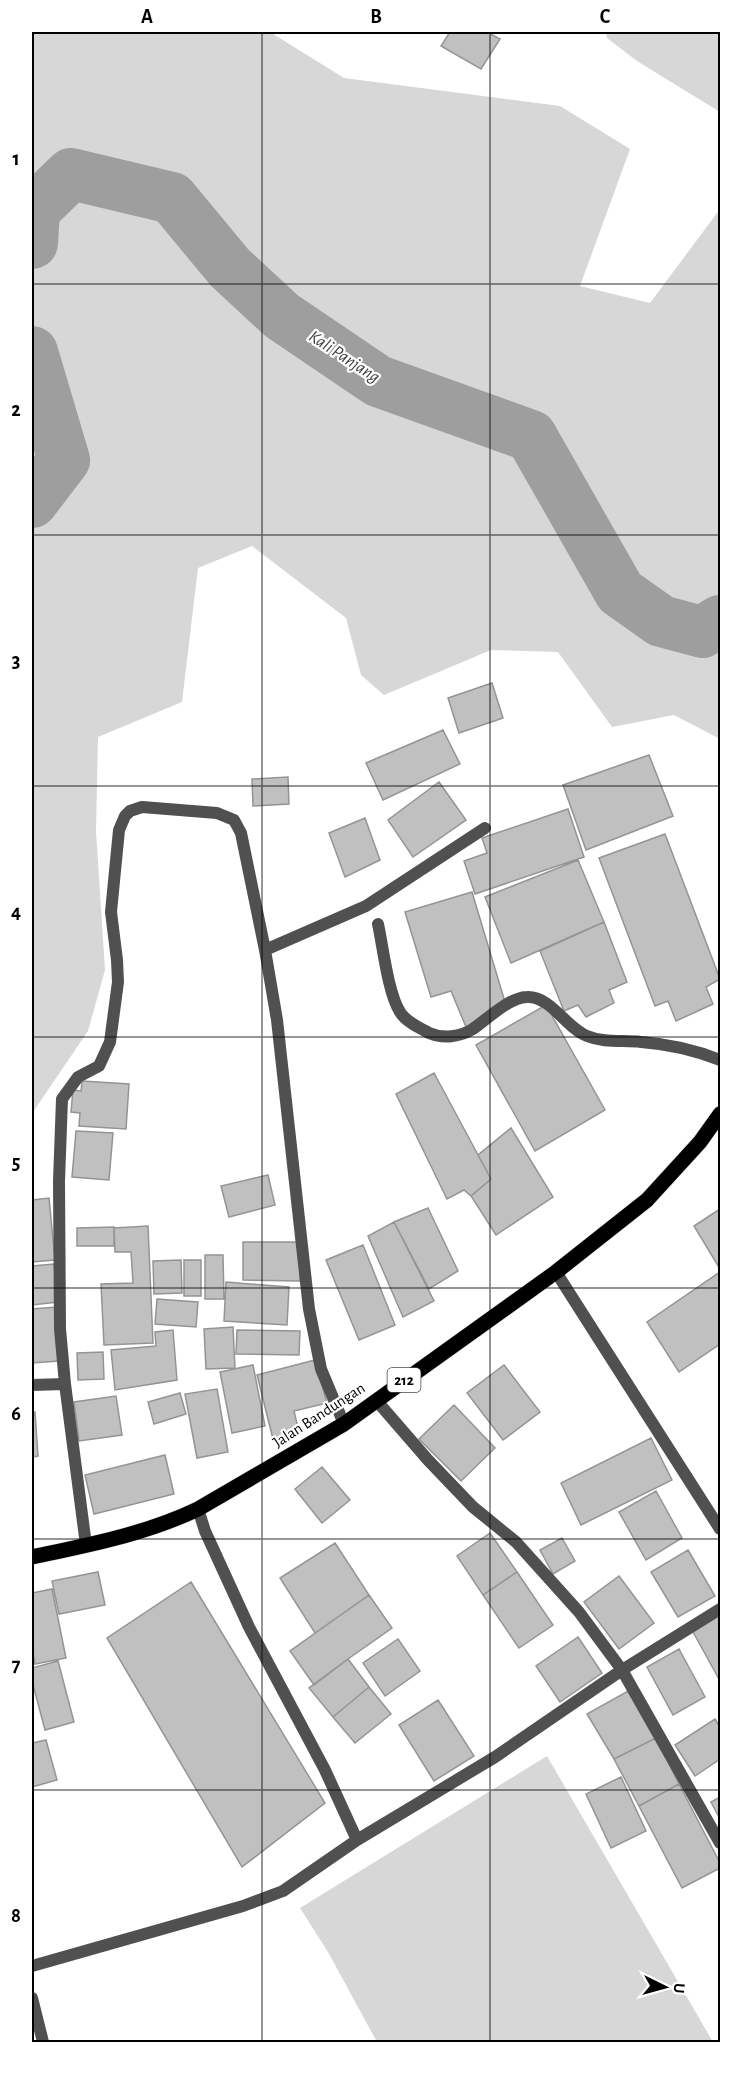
<svg xmlns="http://www.w3.org/2000/svg" width="752" height="2074" font-family="'Alegreya Sans',sans-serif">
<style>
.green{fill:#d7d7d7}
.lines{fill:none;stroke-linecap:round;stroke-linejoin:round}
.river{stroke:#9e9e9e;stroke-width:52}
.building{fill:#c0c0c0;stroke:#949494;stroke-width:1.5}
.primary-casing{stroke:#dbdbdb;stroke-width:16}
.minor{stroke:#505050;stroke-width:12}
.primary{stroke:#000;stroke-width:15}
.grid{fill:none;stroke:#000;stroke-width:1.5;stroke-opacity:0.55}
.labels{text-anchor:middle;dominant-baseline:central;stroke-width:4.5;stroke-linejoin:round;paint-order:stroke}
.shield{fill:#fff;stroke:#4c4c4c;stroke-width:1.5}
.shield-label{font-size:15px;font-weight:bold;fill:#000}
.street-label{font-size:16px;fill:#000;stroke:#fff}
.water-label{font-size:18px;font-style:italic;fill:#3f3f3f;stroke:#fff}
.neatline{fill:none;stroke:#000;stroke-width:2}
.grid-label{font-size:20px;text-anchor:middle;font-weight:bold;fill:#000}
</style>
<rect width="100%" height="100%" fill="#fff"/>
<path class="green" d="M32,32H270L344,78L560,106L630,149L580,286L650,303L720,209V739L674,715L612,727L558,652L491,650L384,695L361,675L346,618L252,546L198,568L182,702L98,737L96,831L105,970L88,1031L33,1112L32,1161Z
M606,32H720V112L637,61L607,38Z
M547,1756L713,2042H377L328,1952L300,1908Z"/>
<g class="lines">
<path class="river" d="M32,243L34,210L71,174L172,198L230,268L282,316L378,381L531,436L620,592L661,621L702,632L720,621
M32,352L64,460L32,502"/>
</g>
<path class="building" d="M450,32H487L500,39L481,69L441,46Z
M492,683L503,718L459,733L448,698Z
M443,730L460,764L383,800L366,763Z
M649,755L673,816L586,850L563,785Z
M288,777L289,804L253,806L252,779Z
M439,782L466,820L413,857L388,820Z
M568,809L584,857L475,894L464,861L487,853L482,838Z
M365,818L380,860L345,877L329,833Z
M665,834L720,979L706,987L713,1004L676,1021L668,1001L655,1006L599,858Z
M578,860L604,922L511,963L485,897Z
M472,892L505,1002L466,1027L451,991L431,997L405,912Z
M604,922L627,982L609,990L614,1003L586,1017L578,1005L564,1011L540,951Z
M546,1005L605,1110L535,1151L476,1045Z
M434,1073L491,1179L471,1196L464,1190L447,1199L396,1094Z
M82,1081L129,1084L126,1129L79,1126L80,1113L71,1112L73,1090L81,1091Z
M511,1128L553,1197L496,1235L471,1196L491,1179L478,1155Z
M76,1131L113,1133L109,1180L72,1177Z
M268,1175L275,1205L229,1217L221,1186Z
M49,1198L55,1260L32,1262V1200Z
M428,1208L458,1271L429,1289L394,1222Z
M720,1209V1269L694,1226Z
M394,1222L434,1301L403,1317L368,1236Z
M148,1226L153,1343L104,1345L101,1284L133,1283L131,1252H115L114,1228Z
M114,1227V1246H77V1228Z
M243,1242H300V1281L243,1280Z
M363,1245L395,1325L359,1340L326,1260Z
M205,1255H223L224,1299H205Z
M181,1260L182,1293L154,1294L153,1261Z
M184,1260H201V1296H184Z
M54,1264L58,1302L32,1305V1266Z
M720,1272V1344L679,1372L647,1322Z
M226,1282L289,1287L287,1325L224,1321Z
M157,1299L198,1302L196,1327L155,1324Z
M57,1307L59,1361L32,1363V1309Z
M233,1327L235,1368L206,1369L204,1329Z
M173,1330L177,1380L115,1390L111,1350L156,1346L155,1332Z
M237,1330L300,1331L299,1355L236,1354Z
M103,1352L104,1379L78,1380L77,1353Z
M315,1360L327,1403L294,1411L299,1432L273,1439L257,1375Z
M253,1365L265,1426L232,1433L220,1372Z
M504,1365L540,1412L503,1440L467,1393Z
M217,1389L228,1452L197,1458L185,1394Z
M180,1393L186,1414L154,1424L148,1402Z
M116,1396L122,1435L79,1441L74,1402Z
M454,1405L495,1448L461,1481L419,1439Z
M32,1412H35L38,1456L32,1457Z
M651,1438L672,1480L581,1525L561,1483Z
M165,1455L174,1494L94,1514L85,1475Z
M322,1467L350,1500L322,1523L295,1489Z
M656,1491L682,1538L646,1560L619,1512Z
M490,1533L517,1572L483,1595L457,1556Z
M562,1538L575,1561L553,1574L540,1550Z
M335,1543L369,1595L315,1633L280,1578Z
M688,1550L715,1596L678,1617L651,1572Z
M98,1572L105,1605L59,1614L52,1581Z
M517,1572L553,1625L519,1648L483,1595Z
M619,1576L654,1623L619,1649L584,1602Z
M191,1582L325,1803L242,1867L107,1638Z
M52,1589L66,1658L35,1664L32,1646V1593Z
M369,1595L392,1628L348,1659L314,1685L290,1651Z
M720,1615V1681L692,1630Z
M578,1637L602,1673L560,1702L536,1666Z
M398,1639L420,1671L385,1696L363,1663Z
M679,1649L705,1697L673,1715L647,1667Z
M348,1659L369,1687L333,1717L309,1688Z
M58,1661L74,1722L45,1730L32,1681V1668Z
M369,1687L391,1714L355,1743L333,1717Z
M630,1690L656,1738L614,1759L587,1714Z
M438,1700L474,1756L434,1781L399,1725Z
M715,1719L720,1727V1759L695,1776L675,1745Z
M656,1738L679,1784L639,1806L614,1759Z
M46,1740L57,1780L32,1787V1743Z
M621,1777L646,1831L611,1848L586,1794Z
M679,1784L720,1863V1868L682,1888L639,1806Z
M720,1797V1819L711,1802Z"/>
<g class="lines">
<defs>
<path id="primary" d="M32,1557C88,1545 146,1534 198,1509L344,1424L556,1272L647,1200L700,1142L720,1114"/>
</defs>
<use href="#primary" class="primary-casing"/>
<path class="minor" d="M378,924C383,947 388,993 400,1012C406,1022 420,1028 429,1033C443,1039 460,1037 473,1029C487,1019 510,997 527,997C551,996 566,1028 587,1036C604,1043 623,1040 641,1042C668,1044 695,1050 720,1060
M265,950L366,906L485,828
M556,1272L720,1529
M32,1385L65,1384
M376,1400L428,1460L473,1507L516,1542L579,1612L622,1670L720,1843
M198,1509L205,1531L249,1627L325,1770L357,1840L495,1757L622,1670L720,1609
M86,1545L65,1384L60,1329L59,1181L62,1099L78,1077L99,1066L110,1042L118,982L117,960L111,912L119,830L125,816L130,811L142,807L217,813L234,820L241,833L265,950L277,1020L309,1309L321,1369L344,1424
M32,1966L243,1906L283,1891L357,1840
M32,1998L43,2042"/>
<use href="#primary" class="primary"/>
</g>
<path class="grid" d="M262,32V2042M490,32V2042M32,284H720M32,535H720M32,786H720M32,1037H720M32,1288H720M32,1539H720M32,1790H720"/>
<g class="labels">
<rect class="shield" x="387.5" y="1368" width="33" height="24" rx="4.5"/>
<g class="shield-label">
<text x="404" y="1380">212</text>
</g>
<g class="street-label">
<text transform="translate(319 1415) rotate(-33)">Jalan Bandungan</text>
</g>
<g class="water-label">
<text transform="translate(344 357) rotate(33)">Kali Panjang</text>
</g>
</g>
<rect width="752" height="2074" fill="none" stroke="#ffffff" stroke-width="66"/>
<g transform="translate(665 1987) rotate(95)" stroke="#ffffff" stroke-width="4.5" paint-order="stroke">
<path d="M0-4.5L10 22L0 15L-10 22Z" fill="#000000"/>
<text y="-9" font-size="16" font-weight="bold" text-anchor="middle" fill="#000000">U</text>
</g>
<rect x="33" y="33" width="686" height="2008" class="neatline"/>
<g class="grid-label">
<text x="147" y="23">A</text>
<text x="376" y="23">B</text>
<text x="605" y="23">C</text>
<text x="16" y="165">1</text>
<text x="16" y="416">2</text>
<text x="16" y="667">3</text>
<text x="16" y="918">4</text>
<text x="16" y="1169">5</text>
<text x="16" y="1420">6</text>
<text x="16" y="1671">7</text>
<text x="16" y="1922">8</text>
</g>
</svg>
